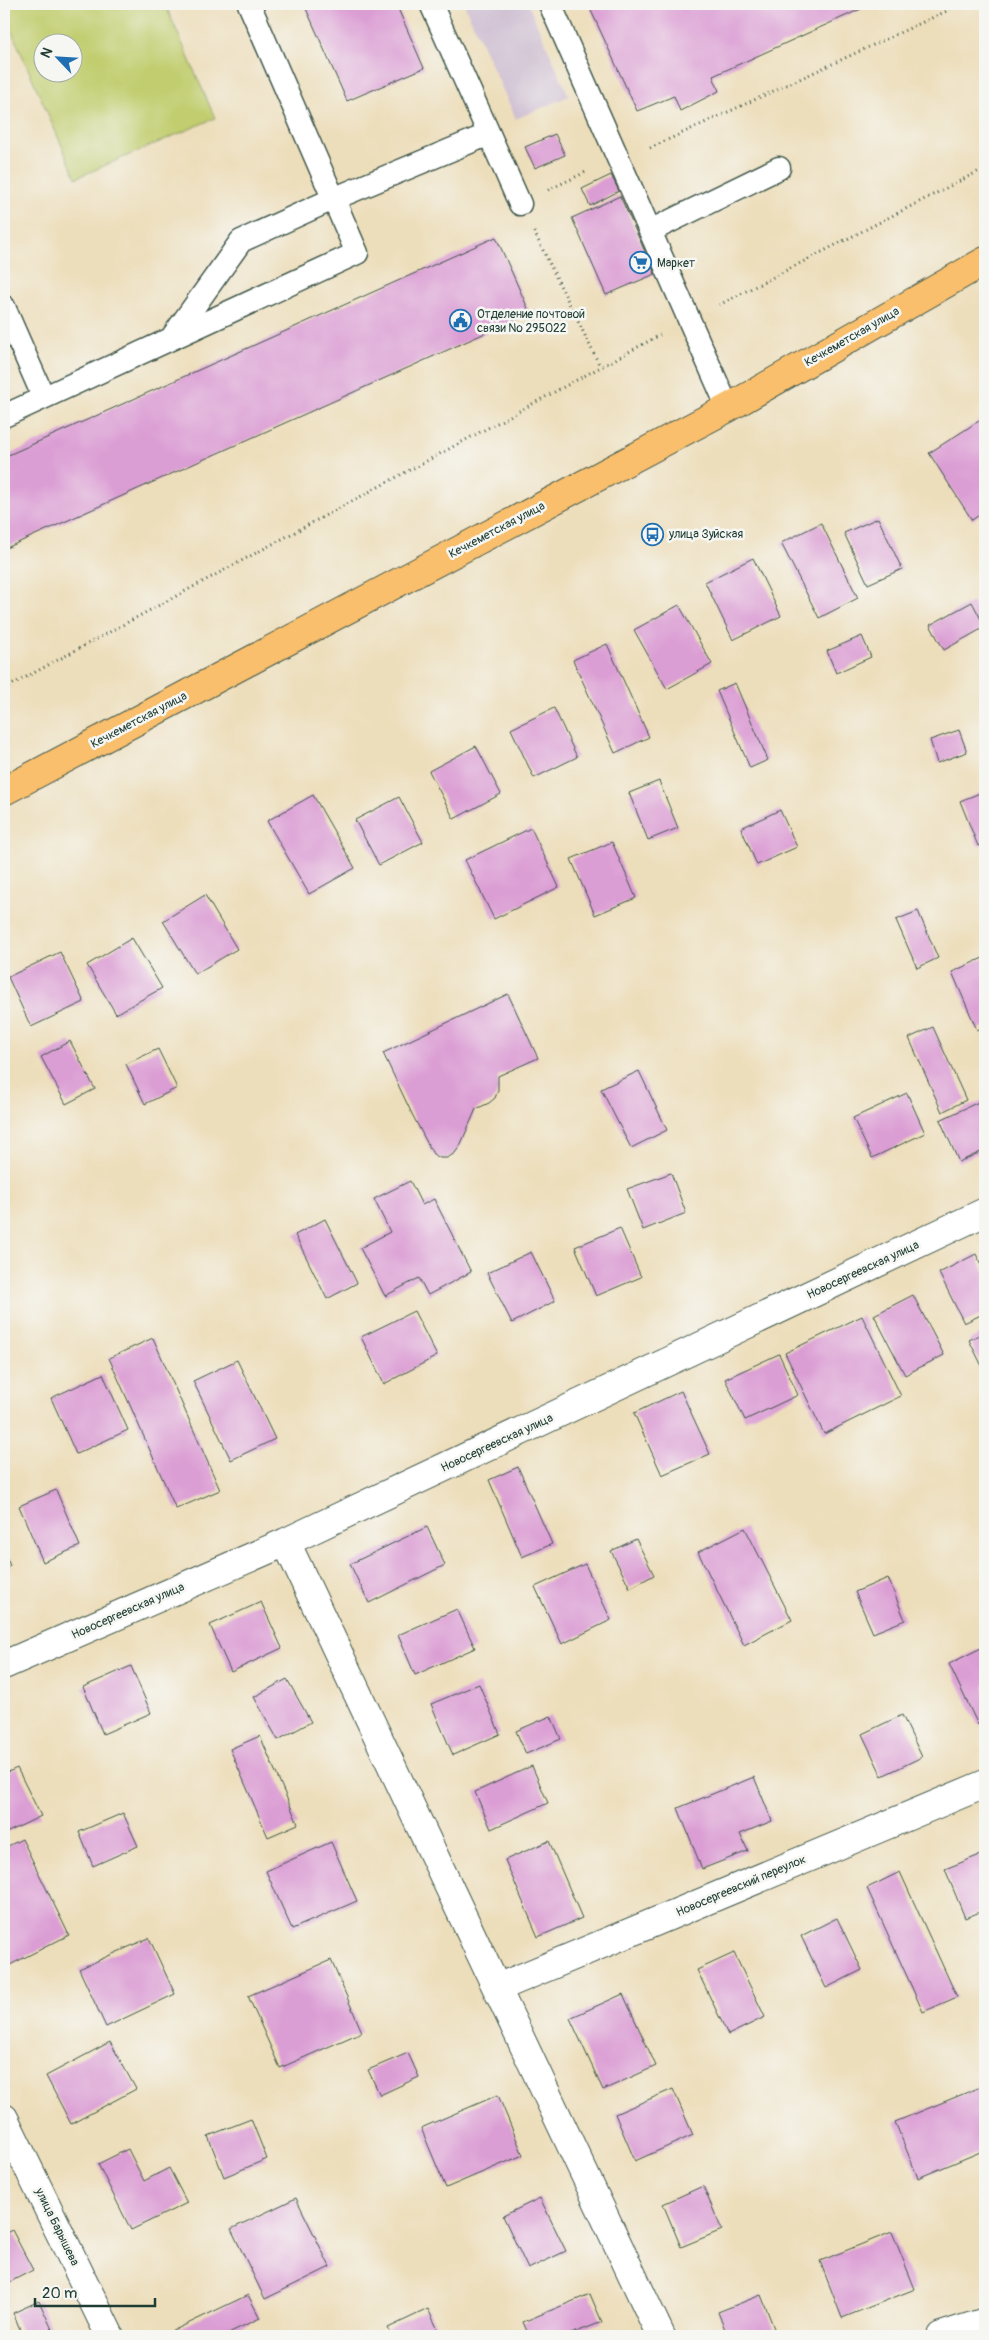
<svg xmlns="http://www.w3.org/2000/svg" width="989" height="2340" font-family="Pangolin,sans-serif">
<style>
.industrial{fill:#cebed1}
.green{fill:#c1cd6e;stroke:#708551;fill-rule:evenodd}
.building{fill:#db9ed4}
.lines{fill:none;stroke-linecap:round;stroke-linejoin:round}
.service-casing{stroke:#3e5548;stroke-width:25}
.minor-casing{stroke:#3e5548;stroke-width:30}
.primary-casing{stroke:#3e5548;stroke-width:30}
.path{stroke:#3e5548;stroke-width:3;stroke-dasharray:1 4;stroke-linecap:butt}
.service{stroke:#fff;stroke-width:22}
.minor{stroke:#fff;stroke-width:28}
.primary{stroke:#f9bf6d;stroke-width:28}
.labels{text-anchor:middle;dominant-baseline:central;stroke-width:5;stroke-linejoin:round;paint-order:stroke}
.poi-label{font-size:12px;fill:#1f3d34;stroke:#f6f6f2;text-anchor:start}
.street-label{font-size:12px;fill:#1f3d34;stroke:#f6f6f2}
</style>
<rect width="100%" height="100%" fill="#f6f6f2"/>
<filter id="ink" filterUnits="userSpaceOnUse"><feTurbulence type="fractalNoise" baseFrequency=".02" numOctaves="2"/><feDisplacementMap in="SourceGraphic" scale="10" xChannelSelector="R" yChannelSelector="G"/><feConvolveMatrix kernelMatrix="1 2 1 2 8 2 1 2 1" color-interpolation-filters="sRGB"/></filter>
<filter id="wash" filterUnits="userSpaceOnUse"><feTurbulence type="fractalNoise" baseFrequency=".0096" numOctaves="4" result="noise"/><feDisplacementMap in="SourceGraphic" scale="20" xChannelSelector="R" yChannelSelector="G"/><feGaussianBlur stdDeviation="1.12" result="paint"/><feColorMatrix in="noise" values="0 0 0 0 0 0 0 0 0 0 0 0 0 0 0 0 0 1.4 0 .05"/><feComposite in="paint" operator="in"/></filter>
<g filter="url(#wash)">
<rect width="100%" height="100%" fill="#eddebb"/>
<path class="industrial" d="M464,4H528L569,96L516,119Z"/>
<path class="green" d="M4,4H165L215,118L76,178L4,14ZM42,42H72V72H42Z"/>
<g id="blocks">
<path class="building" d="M304,4H396L424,68L347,101Z
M588,4H872L713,76L719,91L680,111L674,96L637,111Z
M555,134L565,155L535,168L525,147Z
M611,175L619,191L590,206L582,189Z
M620,196L655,274L606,295L572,218Z
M496,237L530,313L4,549V457Z
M982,419L985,424V511L972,520L929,453Z
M878,518L902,569L868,584L844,533Z
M821,523L858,598L819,618L781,543Z
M753,558L781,616L733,640L705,582Z
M972,602L985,627L944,650L930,625Z
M679,605L712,664L667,689L634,630Z
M862,636L871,657L836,673L827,651Z
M607,644L649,737L615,753L573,660Z
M735,683L768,760L750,768L717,691Z
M554,708L577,757L534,778L511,729Z
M959,730L967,752L937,763L930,740Z
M476,746L501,794L454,819L429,771Z
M659,781L678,828L648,840L629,793Z
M985,791V843L978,846L960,801Z
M313,795L355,868L309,894L267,821Z
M399,797L423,842L379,865L355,820Z
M780,810L797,847L757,865L741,828Z
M531,828L559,887L494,919L465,860Z
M612,842L636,898L595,915L571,859Z
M205,895L237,949L195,974L163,921Z
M918,911L938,958L917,968L896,920Z
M132,938L162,988L116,1014L87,965Z
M60,952L84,1002L31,1027L8,977Z
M985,957V1026L977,1030L952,972Z
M508,994L538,1058L498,1076V1090L495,1098L489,1103L476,1109L460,1146L455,1153L447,1158H440L433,1154L413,1116L383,1053Z
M933,1027L966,1100L942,1112L909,1038Z
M70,1041L95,1089L66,1104L41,1057Z
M158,1049L177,1088L145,1104L126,1064Z
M639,1071L667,1130L631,1148L601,1089Z
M907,1093L925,1133L872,1158L853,1118Z
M985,1099V1150L959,1162L940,1120Z
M671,1173L686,1213L643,1230L627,1189Z
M410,1181L422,1205L434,1199L471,1272L428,1295L419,1278L385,1296L360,1248L390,1232L374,1199Z
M325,1219L357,1283L327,1299L295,1235Z
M620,1228L641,1277L596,1296L575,1247Z
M531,1252L555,1301L512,1323L487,1273Z
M976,1254L985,1273V1313L964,1323L939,1273Z
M913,1295L944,1355L905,1375L874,1315Z
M414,1311L437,1356L384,1384L361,1337Z
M862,1316L901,1396L824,1434L785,1353Z
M985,1332V1372L969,1340Z
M153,1338L220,1490L176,1509L109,1358Z
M779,1354L798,1395L745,1420L725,1379Z
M237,1360L275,1439L231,1460L193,1381Z
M103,1374L128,1430L76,1454L51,1398Z
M681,1391L710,1454L662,1475L634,1413Z
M518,1467L552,1544L522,1557L489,1480Z
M56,1490L80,1546L43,1562L19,1506Z
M427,1527L445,1565L369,1603L350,1564Z
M745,1528L792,1620L744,1645L698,1552Z
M636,1539L654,1575L630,1588L611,1551Z
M4,1551L10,1566L4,1569Z
M585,1564L611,1620L562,1644L535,1587Z
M888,1578L905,1620L873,1633L855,1592Z
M261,1602L282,1648L231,1672L210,1625Z
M457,1609L475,1648L415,1675L398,1635Z
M985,1646V1722L978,1725L949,1664Z
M131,1666L151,1713L103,1734L83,1687Z
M287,1679L311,1722L278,1740L254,1697Z
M479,1684L500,1734L453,1755L431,1704Z
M902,1715L922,1757L882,1776L862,1734Z
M551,1716L561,1739L526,1754L516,1731Z
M260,1736L298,1824L268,1837L230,1749Z
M532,1766L548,1803L491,1829L475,1792Z
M17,1768L41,1816L4,1834V1774Z
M754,1777L772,1821L740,1834L748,1851L702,1869L678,1808Z
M123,1813L138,1846L93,1866L79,1832Z
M22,1839L69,1935L4,1968V1848Z
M549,1841L582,1918L538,1937L505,1860Z
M331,1842L357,1901L292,1929L266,1871Z
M985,1853V1910L965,1918L945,1869Z
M900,1872L957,1997L923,2012L867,1888Z
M837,1918L862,1970L826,1988L801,1936Z
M149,1938L175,1994L106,2027L79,1969Z
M734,1953L765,2017L728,2035L697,1970Z
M331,1960L362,2032L280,2068L248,1996Z
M623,1994L656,2066L603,2090L570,2018Z
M110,2042L136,2089L71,2124L46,2076Z
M408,2053L419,2077L380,2095L368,2070Z
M985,2085V2150L918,2178L895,2122Z
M673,2089L693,2135L635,2161L615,2114Z
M498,2095L523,2155L446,2188L421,2128Z
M251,2119L267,2159L224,2177L208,2136Z
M128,2149L144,2181L169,2168L187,2203L131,2230L98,2164Z
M703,2186L722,2230L681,2247L663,2204Z
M296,2198L330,2267L265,2299L231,2229Z
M540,2198L566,2251L528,2269L503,2216Z
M12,2230L33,2270L4,2285V2234Z
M892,2232L915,2289L842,2318L820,2261Z
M590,2294L602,2322L566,2336H529L523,2322Z
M248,2295L260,2318L222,2336H162Z
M761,2295L777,2336H727L718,2312Z
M39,2301L55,2336H23L13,2313Z
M428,2309L441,2336H392L388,2328Z"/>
</g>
</g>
<g filter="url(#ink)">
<use href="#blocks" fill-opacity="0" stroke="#3e5548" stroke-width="1"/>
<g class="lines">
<defs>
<path id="service" d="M550,4L728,408
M489,134L520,204
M650,231L779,168
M4,307L43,396
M173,336L241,241L333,199L489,134L431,4
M4,416L357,253L249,4"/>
<path id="minor" d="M286,1542L661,2336
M4,1665L286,1542L985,1212
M497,1988L985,1784
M4,2118L110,2336
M941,2336L985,2322"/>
<path id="primary" d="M4,791L728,408L985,261"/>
</defs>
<use href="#service" class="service-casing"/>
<use href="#minor" class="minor-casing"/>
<use href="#primary" class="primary-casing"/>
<path class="path" d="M650,148L962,4
M548,190L588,171
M534,232L600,366
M719,305L985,168
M4,689L660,335"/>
<use href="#service" class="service"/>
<use href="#minor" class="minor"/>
<use href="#primary" class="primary"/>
</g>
</g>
<defs>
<symbol id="supermarket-ring" viewBox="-11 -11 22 22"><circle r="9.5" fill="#f6f6f2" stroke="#1f6fb2" stroke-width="1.5"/><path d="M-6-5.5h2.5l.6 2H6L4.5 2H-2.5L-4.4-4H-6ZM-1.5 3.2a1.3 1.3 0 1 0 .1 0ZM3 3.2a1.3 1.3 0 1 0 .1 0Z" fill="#1f6fb2"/></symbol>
<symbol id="civic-ring" viewBox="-11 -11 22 22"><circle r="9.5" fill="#f6f6f2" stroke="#1f6fb2" stroke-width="1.5"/><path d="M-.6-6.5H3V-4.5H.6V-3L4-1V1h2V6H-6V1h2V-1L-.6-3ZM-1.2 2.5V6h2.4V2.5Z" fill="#1f6fb2"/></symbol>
<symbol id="bus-ring" viewBox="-11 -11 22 22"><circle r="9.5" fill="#f6f6f2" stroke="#1f6fb2" stroke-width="1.5"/><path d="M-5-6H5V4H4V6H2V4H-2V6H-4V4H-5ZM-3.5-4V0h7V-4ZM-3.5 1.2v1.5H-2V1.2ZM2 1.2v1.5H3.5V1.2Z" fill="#1f6fb2"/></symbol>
</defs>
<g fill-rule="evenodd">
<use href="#supermarket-ring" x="628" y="250" width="25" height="25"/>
<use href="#civic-ring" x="448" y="308" width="25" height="25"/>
<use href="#bus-ring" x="640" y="522" width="25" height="25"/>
</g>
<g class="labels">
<g class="poi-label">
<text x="657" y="263">Маркет</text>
<text x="477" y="314">Отделение почтовой<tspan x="477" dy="14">связи № 295022</tspan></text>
<text x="669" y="534">улица Зуйская</text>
</g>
<g class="street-label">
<text transform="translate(852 337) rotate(-30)">Кечкеметская улица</text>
<text transform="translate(497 530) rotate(-28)">Кечкеметская улица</text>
<text transform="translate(139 720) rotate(-28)">Кечкеметская улица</text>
<text transform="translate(863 1270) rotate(-25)">Новосергеевская улица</text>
<text transform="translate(497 1443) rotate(-25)">Новосергеевская улица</text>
<text transform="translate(128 1611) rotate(-24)">Новосергеевская улица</text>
<text transform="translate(741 1886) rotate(-23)">Новосергеевский переулок</text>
<text transform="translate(57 2227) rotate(64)">улица Барышева</text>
</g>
</g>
<rect width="989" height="2340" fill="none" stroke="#f6f6f2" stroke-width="20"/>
<g transform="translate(58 58) rotate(295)"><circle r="24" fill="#f6f6f2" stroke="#a0aca6"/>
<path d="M0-4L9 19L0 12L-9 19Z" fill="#1f6fb2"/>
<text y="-8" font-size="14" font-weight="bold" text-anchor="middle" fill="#1f3d34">N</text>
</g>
<path d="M35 2298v8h120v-8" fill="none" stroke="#1f3d34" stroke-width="2.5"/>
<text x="42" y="2298" font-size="15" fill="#1f3d34" stroke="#f6f6f2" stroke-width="4" paint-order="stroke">20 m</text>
</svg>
